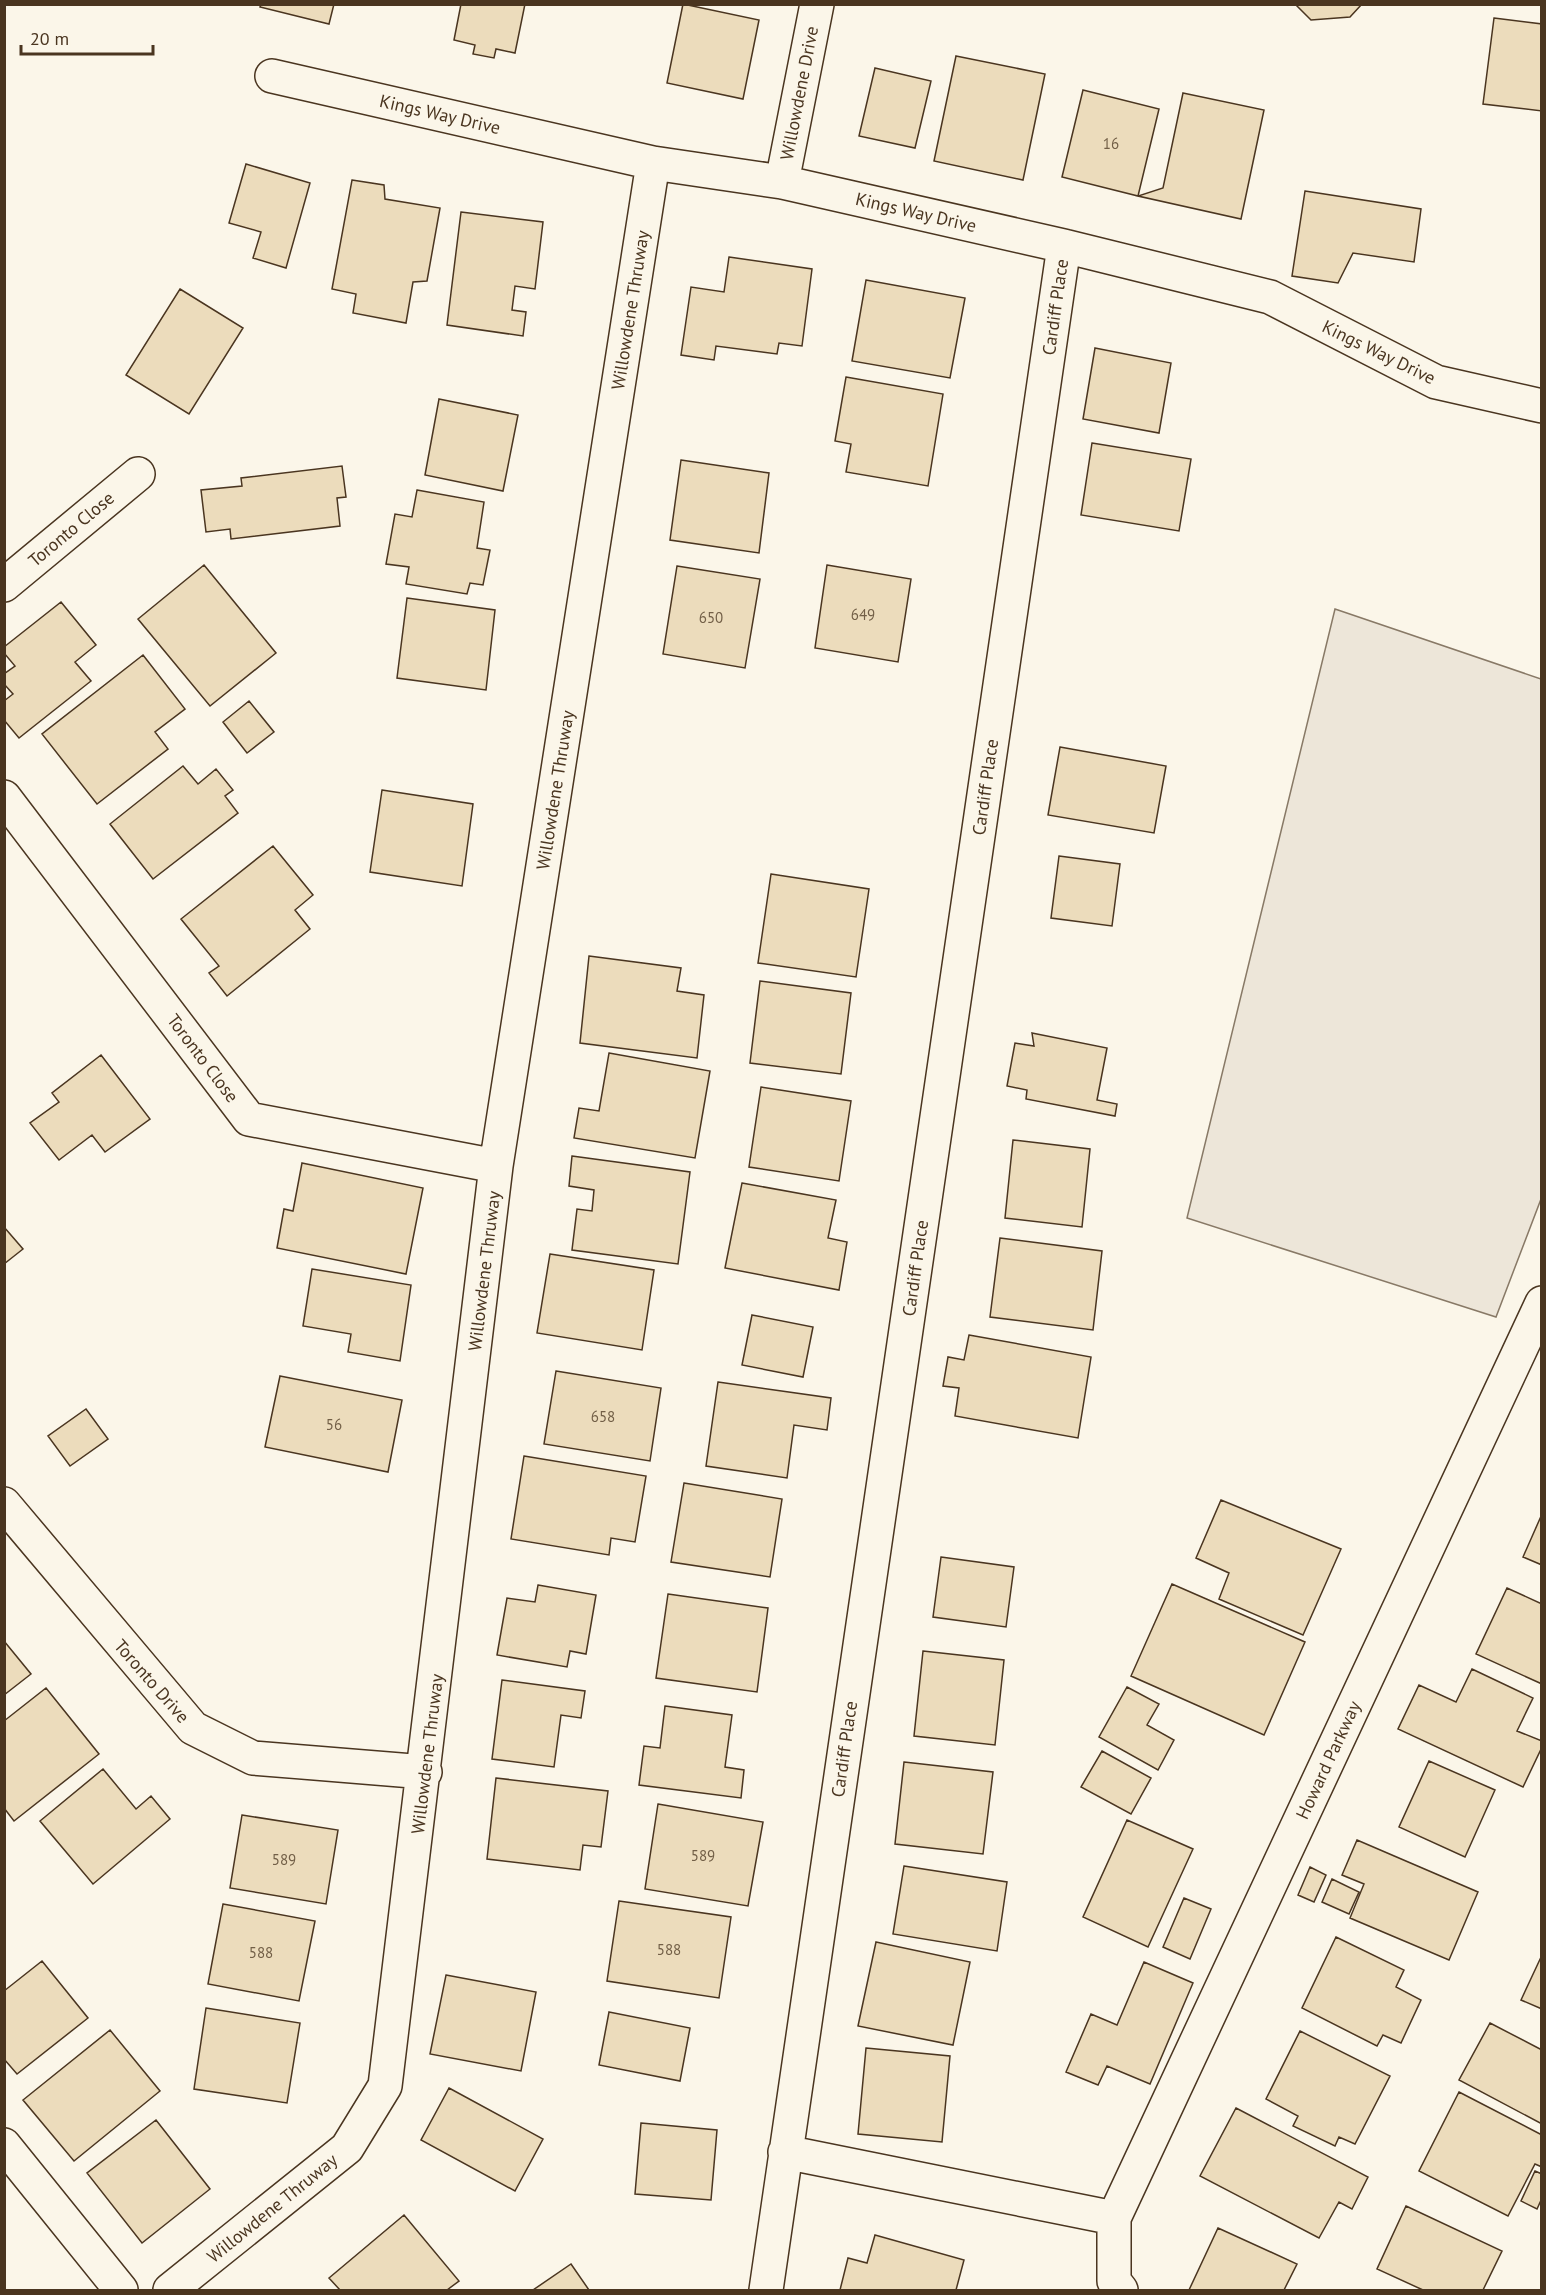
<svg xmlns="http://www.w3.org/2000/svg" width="1546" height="2295" font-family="'PT Sans',sans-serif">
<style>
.green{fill:#ede6d9;stroke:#887966;stroke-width:1.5}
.building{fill:#ecdcbc;stroke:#4a3520;stroke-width:1.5}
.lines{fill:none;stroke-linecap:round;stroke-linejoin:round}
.minor-casing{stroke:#4a3520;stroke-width:36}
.minor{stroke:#fbf6e9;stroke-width:33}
.labels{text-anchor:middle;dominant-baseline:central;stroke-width:4.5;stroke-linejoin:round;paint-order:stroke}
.number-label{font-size:15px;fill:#725f47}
.street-label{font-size:18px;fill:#4a3520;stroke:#fbf6e9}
</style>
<rect width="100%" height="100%" fill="#fbf6e9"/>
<path class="green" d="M1335,609L1541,679V1199L1496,1317L1187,1218Z"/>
<path class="building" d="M261,4H334L329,24L260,7Z
M461,4H525L515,53L496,49L494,58L473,54L475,45L454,40Z
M683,4L759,20L743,99L667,83Z
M1295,4H1362L1350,17L1311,20Z
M1494,18L1542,24V111L1483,104Z
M956,56L1045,74L1023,180L934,161Z
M875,68L931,81L915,148L859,136Z
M1083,90L1159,109L1138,196L1062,177Z
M1183,93L1264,110L1241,219L1138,196L1163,188Z
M246,164L310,183L286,268L253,258L261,232L229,223Z
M352,180L384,185L385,199L440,208L427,281L413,282L406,323L353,313L356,294L332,289Z
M1305,191L1421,209L1414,262L1353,253L1338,283L1292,276Z
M461,212L543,222L535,289L515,286L512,310L526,312L523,336L447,325Z
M729,257L812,269L802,346L779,343L777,354L716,346L714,360L681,355L691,287L724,292Z
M866,280L965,298L950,378L852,361Z
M180,289L243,328L189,414L126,375Z
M1095,348L1171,363L1159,433L1083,419Z
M846,377L943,394L928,486L846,472L851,444L835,441Z
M439,399L518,415L503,491L425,475Z
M1092,443L1191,459L1179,531L1081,515Z
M681,460L769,473L759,553L670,540Z
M342,466L346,497L337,498L340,526L231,539L230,529L206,532L201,490L242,486L241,478Z
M417,490L484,502L477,548L490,550L483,585L470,583L467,594L406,584L409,567L386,564L395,514L412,517Z
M204,565L276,653L210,706L138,619Z
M827,565L911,579L898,662L815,648Z
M677,566L760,579L745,668L663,654Z
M407,598L495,610L486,690L397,678Z
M61,602L96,645L75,662L91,681L19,738L4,720V701L13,694L4,684V674L15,666L4,653V647Z
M143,655L185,709L155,732L168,749L97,804L42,734Z
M249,701L274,732L247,753L223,722Z
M1060,747L1166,766L1154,833L1048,815Z
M183,766L198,784L216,769L233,790L225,796L238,813L153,879L110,824Z
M382,790L473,804L462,886L370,872Z
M273,846L313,895L295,910L310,929L227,996L209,973L219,966L181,919Z
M1059,856L1120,864L1112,926L1051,918Z
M771,874L869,889L856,977L758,963Z
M589,956L681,968L677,991L704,995L697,1058L580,1043Z
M760,981L851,993L841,1074L750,1063Z
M1032,1033L1107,1048L1097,1100L1117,1104L1115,1116L1026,1099L1027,1090L1007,1086L1015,1043L1034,1046Z
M609,1053L710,1071L695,1158L574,1138L579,1108L599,1111Z
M101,1055L150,1119L105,1152L92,1135L59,1160L30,1123L59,1102L52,1093Z
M761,1087L851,1101L839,1181L749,1167Z
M1013,1140L1090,1149L1082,1227L1005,1218Z
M572,1156L690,1172L678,1264L572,1250L577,1209L592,1211L594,1190L569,1186Z
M302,1163L423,1188L406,1274L277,1248L284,1209L293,1211Z
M742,1183L836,1200L828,1238L847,1242L839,1290L725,1268Z
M4,1227L23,1249L4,1264Z
M1000,1238L1102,1251L1093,1330L990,1317Z
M550,1254L654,1270L642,1350L537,1333Z
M312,1269L411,1285L400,1361L348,1352L351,1334L303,1326Z
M752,1315L813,1327L803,1377L742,1365Z
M969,1335L1091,1357L1078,1438L955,1416L959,1388L943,1386L948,1357L964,1360Z
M556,1371L661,1388L650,1461L544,1444Z
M280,1376L402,1400L388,1472L265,1447Z
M718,1382L831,1398L827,1430L794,1425L787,1478L706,1466Z
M86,1409L108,1439L70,1466L48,1436Z
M524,1456L646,1476L635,1542L611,1538L609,1555L511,1539Z
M684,1483L782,1499L770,1577L671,1562Z
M1221,1500L1341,1549L1303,1635L1219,1599L1229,1573L1196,1558Z
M1542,1514V1565L1523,1557Z
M941,1557L1014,1567L1006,1627L933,1617Z
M1172,1584L1305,1642L1264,1735L1131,1676Z
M538,1585L596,1595L586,1654L570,1651L567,1667L497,1655L507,1598L535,1602Z
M1507,1588L1542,1604V1684L1476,1654Z
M668,1594L768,1608L757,1692L656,1678Z
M4,1641L31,1674L4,1695Z
M923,1651L1004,1660L995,1745L914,1736Z
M1472,1669L1533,1698L1517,1731L1542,1741V1747L1523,1787L1398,1729L1419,1685L1456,1702Z
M502,1680L585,1691L581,1718L561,1715L554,1767L492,1759Z
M1127,1687L1159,1704L1147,1725L1174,1740L1158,1770L1099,1737Z
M46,1688L99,1754L14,1821L4,1808V1721Z
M665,1706L732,1715L725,1767L744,1770L741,1798L639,1785L644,1746L660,1748Z
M1102,1751L1151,1778L1131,1814L1081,1787Z
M1429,1761L1495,1790L1465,1857L1399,1827Z
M904,1762L993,1772L983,1854L895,1844Z
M103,1769L136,1809L151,1796L170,1819L93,1884L40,1821Z
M496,1778L608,1791L601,1847L583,1845L580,1870L487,1859Z
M658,1804L763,1822L748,1906L645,1889Z
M242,1815L338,1830L326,1904L230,1888Z
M1127,1820L1193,1849L1148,1947L1083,1917Z
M1357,1840L1478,1892L1449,1960L1350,1918L1364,1884L1342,1875Z
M904,1866L1007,1882L997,1951L893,1934Z
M1310,1867L1326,1875L1314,1902L1298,1895Z
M1332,1879L1359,1892L1349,1914L1322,1902Z
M1184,1898L1211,1909L1190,1959L1163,1947Z
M619,1901L731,1917L719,1998L607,1981Z
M223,1904L315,1921L299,2001L208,1984Z
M1336,1937L1404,1970L1396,1987L1421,2000L1401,2043L1383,2035L1377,2046L1302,2008Z
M876,1942L970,1962L953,2045L858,2026Z
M1542,1955V2009L1521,2000Z
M42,1961L88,2018L17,2074L4,2059V1991Z
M1144,1962L1193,1983L1150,2084L1107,2066L1098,2085L1066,2072L1091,2014L1117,2025Z
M446,1975L536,1992L521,2071L430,2054Z
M206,2008L300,2023L287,2103L194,2089Z
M609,2012L690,2028L680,2081L599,2065Z
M1490,2023L1542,2050V2124L1459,2080Z
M110,2030L160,2091L74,2161L23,2100Z
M1300,2031L1390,2076L1355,2144L1339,2137L1335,2146L1293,2126L1298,2116L1266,2099Z
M866,2048L950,2056L942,2142L858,2134Z
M449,2088L543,2139L515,2191L421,2140Z
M1459,2092L1542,2135V2167L1535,2164L1508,2216L1419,2171Z
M1236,2108L1368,2177L1352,2209L1339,2202L1319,2238L1200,2176Z
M156,2120L210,2189L142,2243L87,2173Z
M641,2123L717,2130L711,2200L635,2194Z
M1535,2171L1542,2174V2198L1537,2209L1521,2201Z
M1406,2206L1502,2251L1483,2290H1423L1377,2269Z
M404,2215L459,2281L447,2290H340L329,2278Z
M1218,2228L1297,2264L1284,2290H1189Z
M875,2235L964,2260L956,2290H840L848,2258L867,2263Z
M571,2264L589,2290H533Z"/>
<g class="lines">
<defs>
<path id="minor" d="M272,76L653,163L782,182L1064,246L1270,297L1436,382L1542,406
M782,182L817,4
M4,585L138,474
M4,797L249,1119L496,1166
M4,1504L193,1728L253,1758L425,1772
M4,2145L121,2290
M785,2152L1114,2218
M170,2290L347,2148L385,2086L496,1166L653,163
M766,2290L1064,246
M1121,2290L1114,2281V2218L1542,1303"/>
</defs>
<use href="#minor" class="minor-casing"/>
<use href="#minor" class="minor"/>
</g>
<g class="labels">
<g class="number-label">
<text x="1111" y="143">16</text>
<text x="863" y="614">649</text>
<text x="711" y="617">650</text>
<text x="603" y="1416">658</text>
<text x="334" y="1424">56</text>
<text x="703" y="1855">589</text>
<text x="284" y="1859">589</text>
<text x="669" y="1949">588</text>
<text x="261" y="1952">588</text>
</g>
<g class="street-label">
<text transform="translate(799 93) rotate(-79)">Willowdene Drive</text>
<text transform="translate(440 114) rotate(13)">Kings Way Drive</text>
<text transform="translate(916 212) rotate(13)">Kings Way Drive</text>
<text transform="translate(1055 307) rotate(-82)">Cardiff Place</text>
<text transform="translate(630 310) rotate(-81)">Willowdene Thruway</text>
<text transform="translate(1379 352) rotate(26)">Kings Way Drive</text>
<text transform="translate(71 529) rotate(-40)">Toronto Close</text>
<text transform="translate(985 787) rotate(-82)">Cardiff Place</text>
<text transform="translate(555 790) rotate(-81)">Willowdene Thruway</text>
<text transform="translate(203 1058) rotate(53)">Toronto Close</text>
<text transform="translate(915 1268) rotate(-82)">Cardiff Place</text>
<text transform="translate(484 1271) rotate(-83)">Willowdene Thruway</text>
<text transform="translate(152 1681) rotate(49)">Toronto Drive</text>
<text transform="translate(844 1749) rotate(-82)">Cardiff Place</text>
<text transform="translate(427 1754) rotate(-83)">Willowdene Thruway</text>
<text transform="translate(1328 1760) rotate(-65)">Howard Parkway</text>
<text transform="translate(272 2208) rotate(-39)">Willowdene Thruway</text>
</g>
</g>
<rect width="1546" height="2295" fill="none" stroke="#4a3520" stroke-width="12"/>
<path d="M21 45v9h132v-9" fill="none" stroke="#4a3520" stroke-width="3"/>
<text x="30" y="45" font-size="18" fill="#4a3520" stroke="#fbf6e9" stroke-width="4.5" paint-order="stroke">20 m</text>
</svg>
